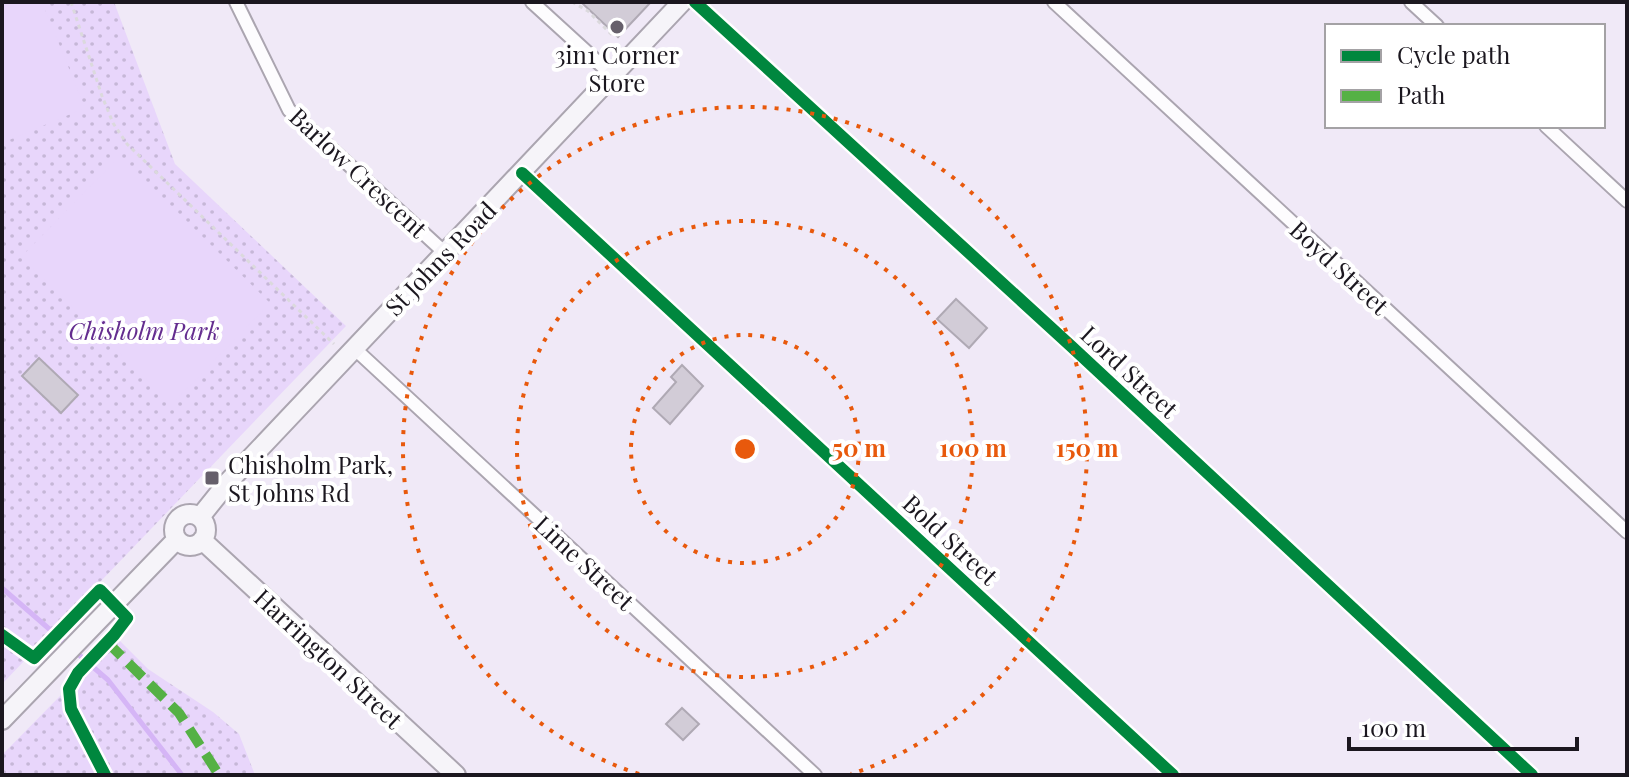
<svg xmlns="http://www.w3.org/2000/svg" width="1629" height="777" font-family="'Playfair Display',serif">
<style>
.park{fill:url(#park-dots)}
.garden{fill:#e8d6fb}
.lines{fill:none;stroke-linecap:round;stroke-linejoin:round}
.stream{stroke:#d5b5f6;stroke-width:5}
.building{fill:#d2ccd7;stroke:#afa9b4;stroke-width:2}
.street-casing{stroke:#aba5b0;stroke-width:16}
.secondary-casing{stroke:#aba5b0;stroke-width:22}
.path{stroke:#dbd9dd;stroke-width:3;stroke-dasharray:4 4;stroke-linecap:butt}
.street{stroke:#fdfcfe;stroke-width:12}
.secondary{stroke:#f6f4f9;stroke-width:18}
.quiet{stroke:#55b145;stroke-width:10;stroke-dasharray:20 10;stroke-linecap:butt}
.cycleway-casing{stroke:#fff;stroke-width:17}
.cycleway{stroke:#00873e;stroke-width:12}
.ring{fill:none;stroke:#e8590c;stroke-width:4;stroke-dasharray:4 8}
.poi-dot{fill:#66606b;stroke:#fff;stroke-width:3}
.labels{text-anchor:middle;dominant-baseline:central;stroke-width:8;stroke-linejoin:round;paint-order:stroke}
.poi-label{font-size:24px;fill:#1b171f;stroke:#fff}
.street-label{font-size:24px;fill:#1b171f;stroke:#fff}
.park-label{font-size:24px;font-style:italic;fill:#642d8f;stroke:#fff}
.centre{fill:#e8590c;stroke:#fff;stroke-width:4}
.ring-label{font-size:24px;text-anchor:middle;font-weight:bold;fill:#e8590c;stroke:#fff;stroke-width:8;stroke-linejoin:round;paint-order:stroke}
</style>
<defs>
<pattern id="park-dots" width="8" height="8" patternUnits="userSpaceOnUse" patternTransform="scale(2)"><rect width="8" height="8" fill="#e8d6fb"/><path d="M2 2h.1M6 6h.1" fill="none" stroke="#c6b7d7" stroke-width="1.8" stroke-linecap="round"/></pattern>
</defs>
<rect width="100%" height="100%" fill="#f0e9f7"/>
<path class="park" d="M2,2H114L175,164L346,326L2,684Z
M114,635L148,669L213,712L239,734L255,775H2V755L61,695L78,673Z"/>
<path class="garden" d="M2,2H42L85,108L2,143Z
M120,156L270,303L172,404L21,257Z"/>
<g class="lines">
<path class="stream" d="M2,588L108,680L182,775"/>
</g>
<path class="building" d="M581,2H651L618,37Z
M956,299L987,328L969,348L937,319Z
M39,358L78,395L61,413L22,376Z
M682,365L703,386L670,424L653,408L676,382L671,377Z
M682,708L699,724L683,740L666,724Z"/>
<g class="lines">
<defs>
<path id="street" d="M236,2L289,110L444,252
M532,2L613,76
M695,2L1072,347L1532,775
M1054,2L1627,532
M1411,2L1437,26
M1546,126L1627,201
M522,173L1173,775
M355,349L815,775"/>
<path id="secondary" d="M174 530a16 16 0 1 1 32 0a16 16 0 1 1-32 0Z
M200,517L229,481L682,2
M202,540L456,775
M2,720L177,539"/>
</defs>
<use href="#street" class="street-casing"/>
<use href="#secondary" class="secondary-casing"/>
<path class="path" d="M71,2L102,96L113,123L127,144L334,344
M572,2L588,11L614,37"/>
<use href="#street" class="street"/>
<use href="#secondary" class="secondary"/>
<path class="quiet" d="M107,642L179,713L219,775"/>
<defs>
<path id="cycleway" d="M695,2L1072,347L1532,775
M522,173L1173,775
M2,635L34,658L100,590L127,618L114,635L78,673L69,689L71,709L105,775"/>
</defs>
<use href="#cycleway" class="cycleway-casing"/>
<use href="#cycleway" class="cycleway"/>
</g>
<g class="ring">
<circle cx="745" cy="449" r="114"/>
<circle cx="745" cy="449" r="228"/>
<path d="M639 774A342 342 0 1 1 851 774"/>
</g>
<g class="poi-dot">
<circle cx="617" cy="27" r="8"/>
<rect x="204" y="470" width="16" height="16" rx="4"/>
</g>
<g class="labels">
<g class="poi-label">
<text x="617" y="54">3in1 Corner<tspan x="617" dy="28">Store</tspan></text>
<text x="228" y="464" text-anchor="start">Chisholm Park,<tspan x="228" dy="28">St Johns Rd</tspan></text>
</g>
<g class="street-label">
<text transform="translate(359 172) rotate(43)">Barlow Crescent</text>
<text transform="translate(440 258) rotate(-46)">St Johns Road</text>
<text transform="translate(1340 267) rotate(43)">Boyd Street</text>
<text transform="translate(1130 371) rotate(43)">Lord Street</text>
<text transform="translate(951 539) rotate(43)">Bold Street</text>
<text transform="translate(585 562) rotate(43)">Lime Street</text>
<text transform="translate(329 658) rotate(43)">Harrington Street</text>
</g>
<g class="park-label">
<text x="144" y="330">Chisholm Park</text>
</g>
</g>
<circle cx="745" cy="449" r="12" class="centre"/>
<g class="ring-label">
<text x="859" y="457">50 m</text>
<text x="973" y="457">100 m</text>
<text x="1087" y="457">150 m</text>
</g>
<rect width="1629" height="777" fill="none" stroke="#1b171f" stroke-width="8"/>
<rect x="1325" y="24" width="280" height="104" fill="#ffffff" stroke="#a4a2a5" stroke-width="2"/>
<rect x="1341" y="50" width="40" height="12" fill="#00873e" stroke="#a4a2a5" stroke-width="2"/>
<text x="1397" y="64" font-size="24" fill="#1b171f">Cycle path</text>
<rect x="1341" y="90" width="40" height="12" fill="#55b145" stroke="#a4a2a5" stroke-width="2"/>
<text x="1397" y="104" font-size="24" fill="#1b171f">Path</text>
<path d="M1349 737v12h228v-12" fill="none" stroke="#1b171f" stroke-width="4"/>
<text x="1361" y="737" font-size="24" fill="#1b171f" stroke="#ffffff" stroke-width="6" paint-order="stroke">100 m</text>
</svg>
